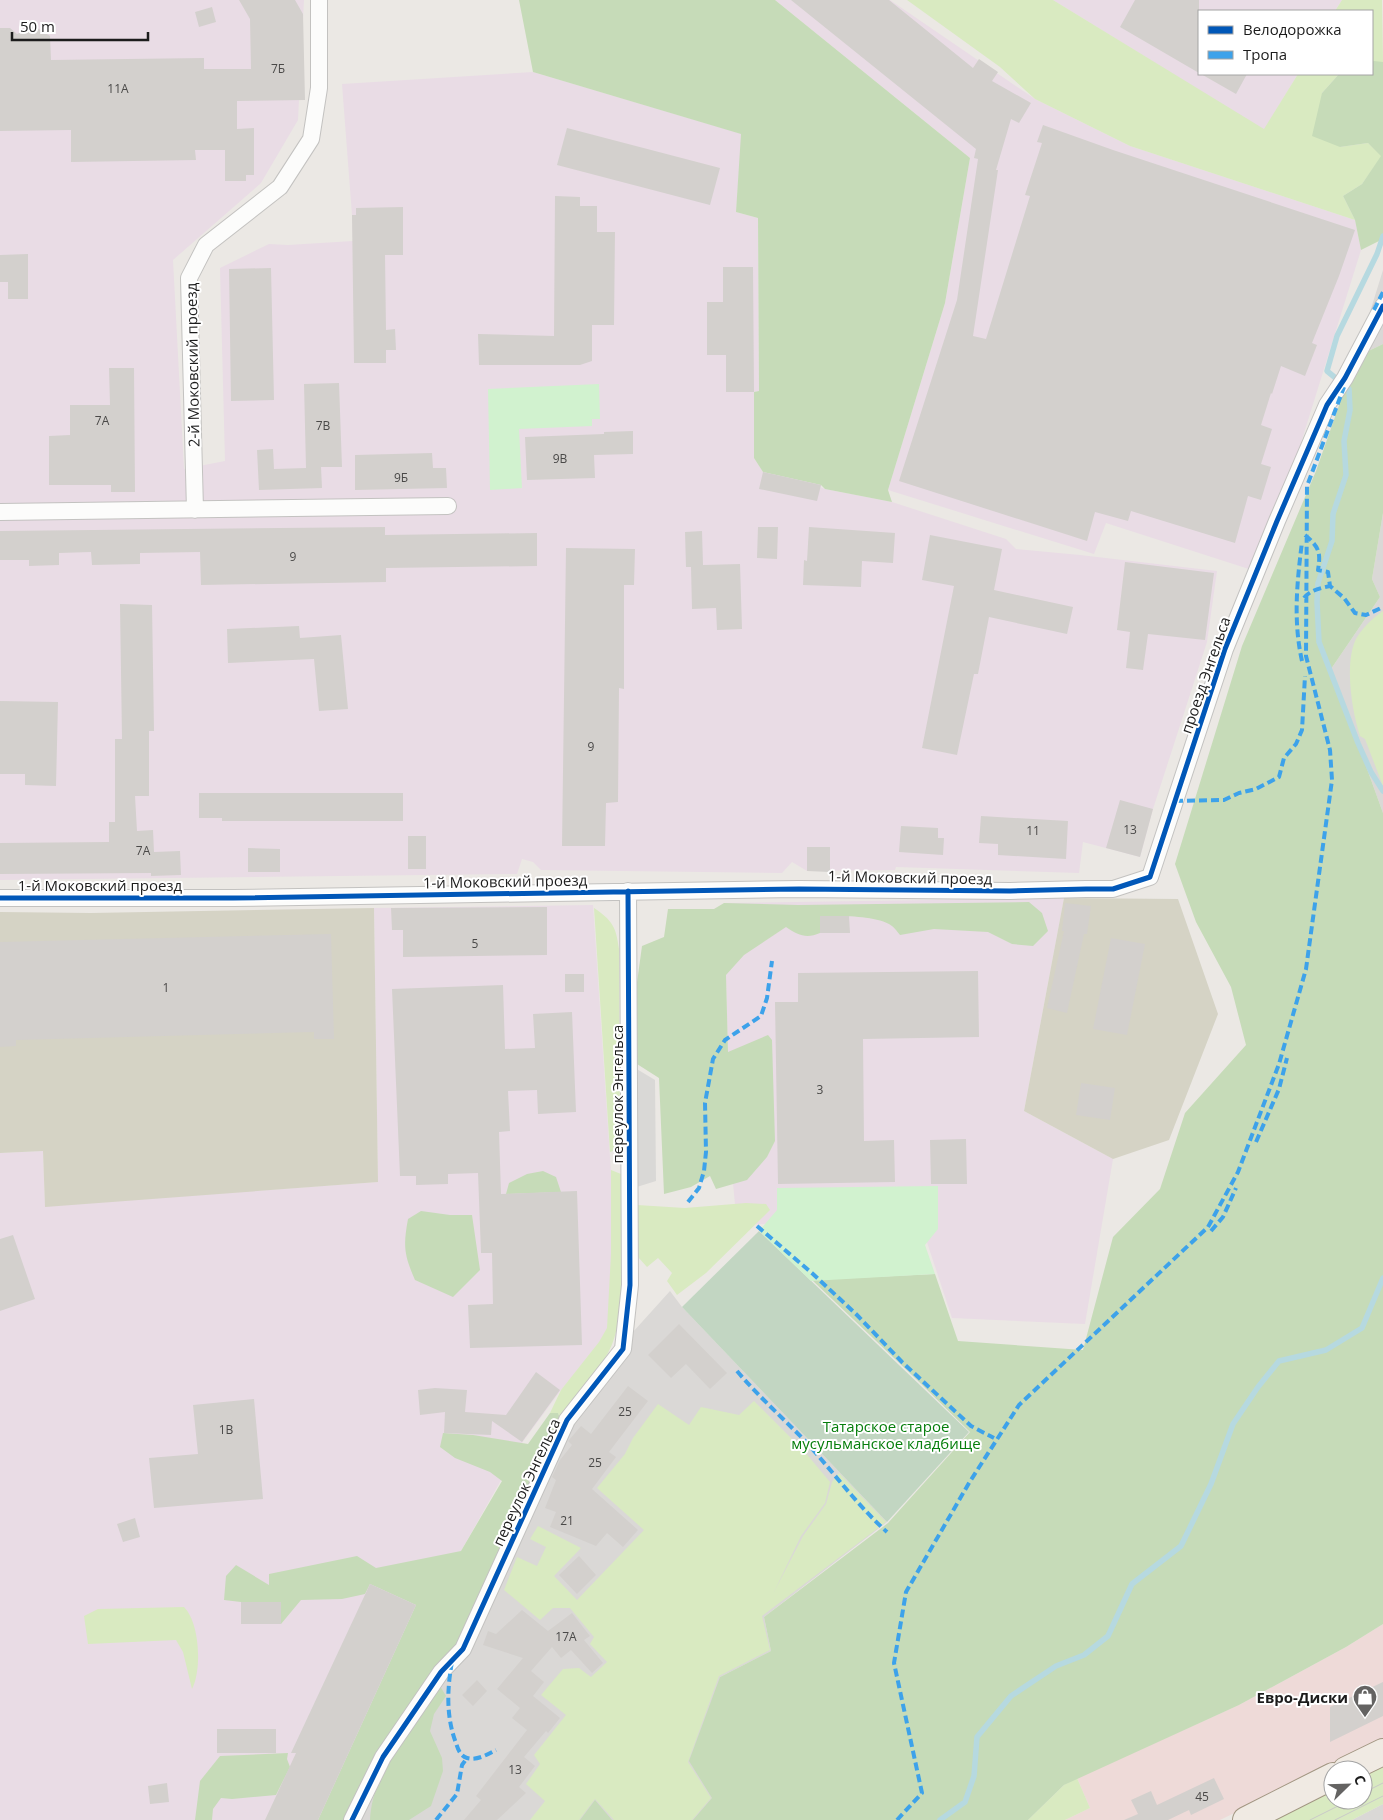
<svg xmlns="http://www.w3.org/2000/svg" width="1383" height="1820" font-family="'Open Sans',sans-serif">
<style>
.residential{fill:#dad8d6}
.commercial{fill:#eedad8}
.industrial{fill:#e9dce5}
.religious{fill:#d9d8d6}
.construction{fill:#d5d3c5}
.grass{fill:#d9eac1}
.forest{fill:#c6dbb8}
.cemetery{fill:#c2d6c2}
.park{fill:#d1f2cf}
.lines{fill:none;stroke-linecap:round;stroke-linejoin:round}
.stream{stroke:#b6d9e0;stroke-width:5.5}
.building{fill:#d3d0cd}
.street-casing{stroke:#c3c2c0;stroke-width:18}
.primary-casing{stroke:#a19581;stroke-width:28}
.street{stroke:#fcfcfb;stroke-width:16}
.primary{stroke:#f0eae3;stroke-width:26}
.tram{stroke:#c9c9c8;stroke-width:1}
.quiet{stroke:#3da2ea;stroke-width:4;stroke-dasharray:8 4;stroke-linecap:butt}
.cycleway-casing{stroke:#fff;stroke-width:8}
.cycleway{stroke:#0057b8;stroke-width:5}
.labels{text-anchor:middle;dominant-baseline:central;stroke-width:4;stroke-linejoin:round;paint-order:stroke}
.number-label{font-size:12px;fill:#4a4948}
.street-label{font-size:15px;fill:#1c1c1c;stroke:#fff}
.park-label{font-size:15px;fill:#067e0c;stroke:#fff}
.poi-label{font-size:15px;font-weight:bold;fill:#1c1c1c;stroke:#fff;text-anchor:end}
</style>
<rect width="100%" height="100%" fill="#ebe8e4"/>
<path class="residential" d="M1383,270V344L1356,357Z
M1383,513V813L1331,669L1380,597L1372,579Z
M670,1291L682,1307L887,1522L764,1617L771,1651L720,1677L714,1799L695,1820H347L424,1649L614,1353Z
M1383,1804V1820H1352Z"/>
<path class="commercial" d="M1383,1624V1741L1220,1820H1065L1090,1808L1077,1778L1239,1705L1346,1647Z"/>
<path class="industrial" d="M0,0H304L298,120L261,183L173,260L184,469L225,461L220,268L269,244L288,245L353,241L352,215L342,84L533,72L742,134L736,212L758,218L759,391L754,392V458L763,472L821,485L820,487L825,489L892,502L1006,539L1016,549L1080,555L1217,571L1207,642L1153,809L1140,857L1083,842L1079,873L896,867L895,870L807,871L792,862L782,873L541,870L533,862L522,859L517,874L0,880Z
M775,0H890L1035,99L1130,146L1355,220L1361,250L1277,520L1255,571L1106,523L1094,554L888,490L945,303L970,158Z
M1053,0H1342L1335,11H1199V74H1298L1264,130Z
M1064,898L1024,1111L1113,1159L1085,1324L952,1318L919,1218L737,1225L731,1163L724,903Z
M593,905L613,1202L610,1303L607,1329L600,1343L561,1390L522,1443L461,1551L318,1820H0V1153L43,1151L45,1206L378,1182L374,908Z"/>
<path class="religious" d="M625,1062L655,1080L656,1181L627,1190Z"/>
<path class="construction" d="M1064,898L1178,899L1218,1014L1169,1140L1113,1159L1024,1111Z
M374,908L378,1182L45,1207L43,1151L0,1153V912L91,913Z"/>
<path class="grass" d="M907,0H1053L1264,129L1298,74H1339L1322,93L1340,147L1368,143L1382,156L1362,184L1343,196L1355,220L1130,146L1035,99L1000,67Z
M1342,0H1382L1383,62H1372V11H1335Z
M1383,611V786L1365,739L1360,736C1352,712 1344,663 1356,639C1362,628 1373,618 1383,611Z
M594,908C613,921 616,927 619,949L620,1143L616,1150L610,1152Z
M611,1170L621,1174L622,1184C622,1228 629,1316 608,1353C594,1378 575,1398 562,1423L558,1413H550L561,1390L599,1342L607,1328L611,1254Z
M746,1203L766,1204L770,1210L706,1273L677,1295L667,1281L672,1273L658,1258L647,1267L638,1257L637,1205L685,1208Z
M754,1401L804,1451L830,1482L825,1503L801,1536L773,1594L803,1536L826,1504L832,1482L839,1473L886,1522L762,1616L770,1650L719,1676L688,1762L711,1798L692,1820H614L595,1799L579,1820H530L545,1801L526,1784L540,1764L534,1755L566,1715L541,1695L563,1669L579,1668L591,1677L607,1662L590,1644L594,1637L570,1608H553L540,1620L504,1590L517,1557L537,1566L546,1547L530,1539L538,1526L581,1548L554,1576L577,1600L644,1530L597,1488L625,1454L633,1438L658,1404L689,1425L701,1407L739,1415Z
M184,1607C200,1623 202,1670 192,1689L183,1652L176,1640L88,1644L84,1616L98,1609Z
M1383,1766V1804L1352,1820H1275L1333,1791V1800H1363V1776Z
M1077,1778L1090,1808L1065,1820H1028L1064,1785Z"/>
<path class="forest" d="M519,0H775L970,158L945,303L888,490L892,502L825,489L821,485L763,472L754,458V392L759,391L758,218L736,212L741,134L533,72Z
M1374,61L1383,62V239L1361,250L1355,220L1343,196L1362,184L1381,156L1368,143L1340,147L1312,136L1322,93L1339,74H1372V62Z
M1383,344V513L1372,579L1380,597L1331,669L1383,813V1624L1346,1647L1239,1705L1064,1785L1028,1820H693L712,1798L689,1761L720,1677L771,1651L764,1617L888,1523L970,1432L915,1378L812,1280L935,1274L958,1341L1083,1350L1113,1237L1160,1189L1185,1113L1246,1045L1231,987L1196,922L1175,864L1242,646L1316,471L1356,357Z
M1029,902L1042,913L1048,931L1033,946L1012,944L988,932L934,929L900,935C897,931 893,926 889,924C872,915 839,916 821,916L820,933C806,939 798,935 786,927L744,955L726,975L728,1052L768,1035L772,1040L775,1141L767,1157L747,1180L716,1189L710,1176L691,1187L664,1194L659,1078L637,1064L635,997L642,946L664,937L668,909H714L724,903L798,905Z
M543,1171L556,1177L561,1192L506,1194L509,1183L527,1174Z
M421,1211L450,1215H472L480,1270L453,1297L415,1280C404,1255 403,1246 408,1219Z
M550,1413H558L562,1423L554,1440L522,1498L510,1531L456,1648L447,1653L429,1675L345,1820H318L416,1605L370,1584L365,1594L342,1599L301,1600L281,1624V1602H241L224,1600L226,1576L236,1565L269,1585V1574L357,1556L376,1568L461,1551L502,1481L490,1472L455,1458L440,1447L443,1433L473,1435L528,1444Z
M440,1686L446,1696L434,1714L430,1731L442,1758L443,1771L431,1806L409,1820H370C372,1771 413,1725 440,1686Z
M288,1753L287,1759L290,1767L276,1795L232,1799L221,1798L213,1809L212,1820H195L200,1781L220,1756Z
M595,1800L612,1820H580Z"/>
<path class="cemetery" d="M759,1231L969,1432L887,1522L682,1307Z"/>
<path class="park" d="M599,384L600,419H592V426L519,429L522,488L490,490L488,389Z
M938,1186V1229L925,1245L935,1274L811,1281L759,1231L777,1210V1188Z"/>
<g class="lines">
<path class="stream" d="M1383,236L1377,254L1337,336L1327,371L1349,389L1350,410L1344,441L1346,475L1333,514L1332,541L1318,583L1317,602L1319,642L1358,743L1371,772L1383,791
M940,1820L965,1802L974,1776L977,1737L1011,1696L1056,1666L1084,1655L1108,1636L1132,1584L1181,1546L1211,1484L1233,1424L1258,1387L1279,1361L1326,1350L1362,1328L1383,1278"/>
</g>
<path class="building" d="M239,0H295L303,14L305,100L237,101V129L254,128V175H246V181H225V150H195L196,160L71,162V130L0,131V28H10L17,34L34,26L50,36L51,60L204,58V69H251L250,19Z
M791,0H889L973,68L979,59L998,72L992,81L1031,103L1019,123L1011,119L996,170H998L973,336L986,339L1030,196L1025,195L1042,143L1037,142L1043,125L1113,150L1355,230L1339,276L1312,343L1317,345L1305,376L1281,366L1272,394L1271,393L1261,425L1272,429L1261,464L1271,467L1261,500L1248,496L1235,543L1131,511L1128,521L1095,512L1087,541L899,481L957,300L978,159L974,158L976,149Z
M1135,0H1199V73L1120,27Z
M212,7L216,22L199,27L195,12Z
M1201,74H1247L1236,94Z
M567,128L720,168L710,205L557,165Z
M555,196L580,197V206H597V232H615L614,325H592V361L580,365H479L478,334L554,336Z
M403,207V255H385L386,330L395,329L396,350H386V363H354L352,215H356V208Z
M28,254V299H8V282H0V255Z
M723,267H753L754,392H726V355H707V302H723Z
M271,268L274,400L231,401L229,269Z
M109,368H134L135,492H111V485H49V436L70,435V405H110Z
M339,383L342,467H321L322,488L259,490L257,450L273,449L274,469L306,468L304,384Z
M633,431V454L594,455L595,478L527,480L525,437L604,434V432Z
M432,453L433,468H446L447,488L355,490V455Z
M763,472L821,485L817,501L759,489Z
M385,527V535L537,533V566L386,568V582L201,585L200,552L140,553V564L92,565L91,552L59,553V565L29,566V560H0V531Z
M758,527H778L777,559L757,558Z
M809,527L895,533L893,563L862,561L861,587L803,585L804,560L807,561Z
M702,531L703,565L740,564L742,629L717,630L716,608L692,609L691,567H686L685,532Z
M930,535L1002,549L994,590L1073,607L1067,634L989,617L978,674H974L957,755L922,748L954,586L922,580Z
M566,548L635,549L634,585H624V689L619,688L618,802L606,803L605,846H562Z
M1125,562L1214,573L1205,640L1148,634L1143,670L1126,668L1130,632L1117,630Z
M120,604L152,605L154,731H149V796H135L137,831L153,830L154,852L180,851L181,875L151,876V873L0,874V843L109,842V822H115V739H122Z
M299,626L300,638L341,635L348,709L319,711L314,659L228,663L227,629Z
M0,701L58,702L56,786L25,785V774H0Z
M199,793H403V821H222V818H199Z
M1120,800L1153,809L1140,857L1106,848Z
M981,816L1068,821L1066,859L998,855V844L979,843Z
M901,826L938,828V838H944L943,855L899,852Z
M408,836H426V869H408Z
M807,847H830V872L807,871Z
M248,848L280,849V872H248Z
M1065,903L1091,906L1087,934H1084L1067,1013L1047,1008L1064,931H1062Z
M547,907V955L403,957V930H392L391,908Z
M820,916H849L850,933H820Z
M331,934L334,1039H314V1032L16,1040V1046L0,1047V942Z
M1111,938L1145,944L1127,1035L1093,1029Z
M978,971L979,1037L863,1039L864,1141L894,1140L895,1182L778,1184L775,1002H798V973Z
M565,974H584V992H565Z
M503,985L505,1049L535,1048L533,1014L572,1012L576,1112L538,1114L537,1090L508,1091L510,1131L499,1132L501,1194L577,1191L582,1345L470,1348L468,1305L493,1304L492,1253H481L478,1173L448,1174V1184L416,1185V1176H400L392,989Z
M1081,1083L1115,1088L1110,1120L1076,1115Z
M966,1139L967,1184H931L930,1140Z
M13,1235L35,1299L0,1311V1239Z
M679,1324L727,1373L710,1389L686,1364L671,1378L648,1355Z
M536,1372L560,1390L522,1442L492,1421L491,1435L444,1433L445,1412L420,1415L418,1390L435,1388L467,1390L465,1412L506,1415Z
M628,1386L648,1401L609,1452L616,1457L592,1489L638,1530L623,1547L607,1533L596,1546L550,1527L556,1512L545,1508L556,1480L552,1477L560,1460L572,1445L568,1441L569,1440L581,1426L591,1434Z
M254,1399L263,1499L154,1508L149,1458L198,1454L193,1405Z
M135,1518L140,1537L123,1542L117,1524Z
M579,1556L596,1575L577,1594L559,1575Z
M370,1584L416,1605L318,1820H265L296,1753H291Z
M241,1602H281V1624H241Z
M522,1610L548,1631L572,1613L590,1636L584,1640L603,1663L592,1673L571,1650L561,1658L552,1647L531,1671L544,1682L533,1696L560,1718L548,1733L546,1731L524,1757L535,1766L519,1787L526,1793L497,1820H464L481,1800L476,1796L527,1730L512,1718L520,1708L497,1689L523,1658L483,1645L488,1631L496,1634Z
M477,1680L487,1691L473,1706L462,1695Z
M1383,1682V1716L1330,1742V1707Z
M217,1729H276V1753H217Z
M1214,1778L1224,1799L1191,1815L1189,1810L1168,1820H1124L1138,1814L1131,1800L1151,1791L1157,1805Z
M167,1783L169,1802L150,1804L148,1786Z"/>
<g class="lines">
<defs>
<path id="street" d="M195,510L189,278L206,245L280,187L311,139L319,88V0
M0,512L448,506
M0,898H233L799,889L1010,891L1086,889H1113L1150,877L1225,649L1277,521L1327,405L1345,378L1383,306
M352,1820L383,1757L441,1672L463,1649L567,1420L623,1349L630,1285L628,891"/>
<path id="primary" d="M1346,1770L1383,1752
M1246,1820L1333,1776"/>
</defs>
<use href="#street" class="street-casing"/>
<use href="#primary" class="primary-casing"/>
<use href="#street" class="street"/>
<use href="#primary" class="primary"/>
<path class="tram" d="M1363,1793L1383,1783
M1310,1820L1350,1800
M1335,1820L1383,1796"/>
<path class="quiet" d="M1374,310L1383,292
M1305,535C1319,547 1321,552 1318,570L1328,572L1330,586L1344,598L1355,613L1366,615L1383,607
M1304,598C1310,590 1321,588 1330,586
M1302,661C1293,621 1297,582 1302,542
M1175,801L1224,800L1239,793L1256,789L1279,777L1284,758L1296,744L1302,730L1305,676
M1256,1142L1279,1089L1287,1058
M688,1202L699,1188L704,1171L706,1152L705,1103L713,1059L725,1040L761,1016L767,998L772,961
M757,1226L813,1274L856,1314L902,1362L971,1426L994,1438
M1211,1231L1223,1217L1236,1188
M737,1371C759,1397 784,1419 807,1443C834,1473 857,1505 887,1532
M452,1662C447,1689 446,1717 456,1743C458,1749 460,1756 467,1758C477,1761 488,1754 496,1750
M436,1820L457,1794L462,1765L467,1758
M897,1820L922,1793L894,1663L906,1592L969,1483L1019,1405L1208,1227L1238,1172L1279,1064L1306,969L1332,780L1330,750L1306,656L1307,486L1344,387"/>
<defs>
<path id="cycleway" d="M0,898H233L799,889L1010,891L1086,889H1113L1150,877L1225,649L1277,521L1327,405L1345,378L1383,306
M352,1820L383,1757L441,1672L463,1649L567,1420L623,1349L630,1285L628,891"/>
</defs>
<use href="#cycleway" class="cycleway-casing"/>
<use href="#cycleway" class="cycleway"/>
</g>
<defs>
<symbol id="shop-pin" viewBox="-11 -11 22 30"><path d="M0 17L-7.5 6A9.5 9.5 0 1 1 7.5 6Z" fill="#646362" stroke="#fff"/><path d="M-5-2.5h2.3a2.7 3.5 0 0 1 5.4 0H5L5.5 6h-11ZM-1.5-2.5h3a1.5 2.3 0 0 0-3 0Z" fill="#fff"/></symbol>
</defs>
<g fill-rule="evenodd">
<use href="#shop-pin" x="1351" y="1683" width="28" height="38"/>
</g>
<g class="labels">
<g class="number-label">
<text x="278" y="68">7Б</text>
<text x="118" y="88">11А</text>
<text x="102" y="420">7А</text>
<text x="323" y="425">7В</text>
<text x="560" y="458">9В</text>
<text x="401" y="477">9Б</text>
<text x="293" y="556">9</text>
<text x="591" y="746">9</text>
<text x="1130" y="829">13</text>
<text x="1033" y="830">11</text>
<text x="143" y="850">7А</text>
<text x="475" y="943">5</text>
<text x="166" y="987">1</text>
<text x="820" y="1089">3</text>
<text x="625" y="1411">25</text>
<text x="226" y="1429">1В</text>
<text x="595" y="1462">25</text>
<text x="567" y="1520">21</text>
<text x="566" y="1636">17А</text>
<text x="515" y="1769">13</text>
<text x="1202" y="1796">45</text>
</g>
<g class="street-label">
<text transform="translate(192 365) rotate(-91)">2-й Моковский проезд</text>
<text transform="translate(1205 675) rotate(-71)">проезд Энгельса</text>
<text transform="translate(910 877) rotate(1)">1-й Моковский проезд</text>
<text transform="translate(505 881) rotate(-1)">1-й Моковский проезд</text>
<text x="100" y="885">1-й Моковский проезд</text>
<text transform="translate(617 1094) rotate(-90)">переулок Энгельса</text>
<text transform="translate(526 1482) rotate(-65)">переулок Энгельса</text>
</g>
<g class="park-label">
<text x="886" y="1426">Татарское старое<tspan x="886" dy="17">мусульманское кладбище</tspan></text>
</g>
<g class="poi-label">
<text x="1348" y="1697">Евро-Диски</text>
</g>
</g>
<rect x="1198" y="10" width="175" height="65" fill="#ffffff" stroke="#a4a4a4"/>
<rect x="1208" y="26" width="25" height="8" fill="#0057b8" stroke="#a4a4a4"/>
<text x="1243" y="35" font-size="15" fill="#1c1c1c">Велодорожка</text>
<rect x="1208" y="51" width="25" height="8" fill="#3da2ea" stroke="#a4a4a4"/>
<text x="1243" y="60" font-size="15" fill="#1c1c1c">Тропа</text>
<g transform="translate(1348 1785) rotate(67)"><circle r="24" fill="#ffffff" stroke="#a4a4a4"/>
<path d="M0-4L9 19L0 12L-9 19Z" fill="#646362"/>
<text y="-8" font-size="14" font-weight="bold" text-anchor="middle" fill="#1c1c1c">С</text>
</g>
<path d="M12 32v8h136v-8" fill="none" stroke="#1c1c1c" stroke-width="2.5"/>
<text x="20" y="32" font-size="15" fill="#1c1c1c" stroke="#ffffff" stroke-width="4" paint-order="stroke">50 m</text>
</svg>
